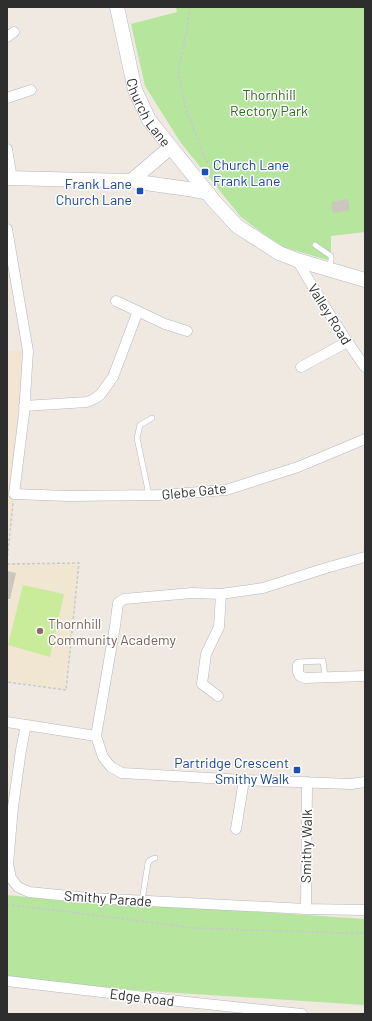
<svg xmlns="http://www.w3.org/2000/svg" width="372" height="1021" font-family="Barlow,sans-serif">
<style>
.education{fill:#f0e6d1}
.green{fill:#b6e59e}
.pitch{fill:#c9ec9a}
.building{fill:#cbc7bf}
.lines{fill:none;stroke-linecap:round;stroke-linejoin:round}
.lane-casing{stroke:#b4b7c1;stroke-width:6}
.street-casing{stroke:#b4b7c1;stroke-width:11}
.secondary-casing{stroke:#b4b7c1;stroke-width:15}
.path{stroke:#c9c9c9;stroke-width:1.5;stroke-dasharray:3 2;stroke-linecap:butt}
.lane{stroke:#fff;stroke-width:5}
.street{stroke:#fff;stroke-width:10}
.secondary{stroke:#fff;stroke-width:14}
.transit-dot{fill:#1a4fb4;stroke:#fff;stroke-width:1.5}
.education-dot{fill:#8d6e63;stroke:#fff;stroke-width:1.5}
.labels{text-anchor:middle;dominant-baseline:central;stroke-width:3;stroke-linejoin:round;paint-order:stroke}
.park-label{font-size:14px;fill:#2c6e1b;stroke:#fff}
.street-label{font-size:14px;fill:#2e2e2e;stroke:#fff}
.transit-label{font-size:14px;fill:#164399;stroke:#fff;text-anchor:end}
.education-label{font-size:14px;fill:#785e54;stroke:#fff;text-anchor:start}
</style>
<rect width="100%" height="100%" fill="#efe9e1"/>
<path class="education" d="M7,351H28L21,437L7,561Z
M79,563L75,607L65,689L7,681V564Z"/>
<path class="green" d="M176,7H365V232L331,236V261L280,246L241,217L181,143L145,86L131,24L177,12Z
M7,895L86,903L142,904L365,919V1005L101,988L7,976Z"/>
<path class="pitch" d="M23,585L64,594L50,657L8,645Z"/>
<path class="building" d="M348,199L350,210L333,213L331,202Z
M7,571L16,573L10,599H7Z"/>
<g class="lines">
<defs>
<path id="lane" d="M315,245L331,256V261L327,268
M149,495L137,438L140,425L152,418
M298,664V662L323,661L325,677
M142,901L148,863L150,860L155,858"/>
<path id="street" d="M7,37L14,32
M7,98L31,90
M7,149L12,179
M7,229L28,351L24,414L14,494L68,496L159,495L226,490L298,467L365,439
M297,260C318,296 340,332 365,367
M116,301L165,324L187,331
M301,367L347,342
M24,406L87,402L94,399L100,395L113,377L138,311
M365,557L326,568L263,588L221,594L192,593L124,599L118,603L115,626L96,736L103,757L111,767L122,773L244,780L351,784L365,782
M298,665V672L300,676L305,678L365,676
M218,696L202,684L206,654L219,627L221,594
M7,722L96,736
M26,725L21,750L13,807L8,864L11,878L18,887L29,892L89,898L306,909L365,910
M236,829L244,780
M306,909L307,782
M7,981L187,1002L302,1014"/>
<g id="secondary">
<path id="s1" d="M117,7L135,90L149,120L214,201L237,226L279,253L297,260L365,280"/>
<path d="M7,178L131,181L188,189L208,193"/>
<path d="M131,181L171,147"/>
</g>
</defs>
<use href="#lane" class="lane-casing"/>
<use href="#street" class="street-casing"/>
<use href="#secondary" class="secondary-casing"/>
<path class="path" d="M190,7L187,29L178,72L186,110L212,174L219,188
M7,561L13,503
M7,564L79,563L66,690L7,682
M7,905L55,910L192,928L347,933H365"/>
<use href="#lane" class="lane"/>
<use href="#street" class="street"/>
<use href="#secondary" class="secondary"/>
</g>
<g class="transit-dot">
<rect x="201" y="168" width="8" height="8" rx="2"/>
<rect x="136" y="187" width="8" height="8" rx="2"/>
<rect x="293" y="766" width="8" height="8" rx="2"/>
</g>
<circle class="education-dot" cx="40" cy="631" r="4"/>
<g class="labels">
<g class="park-label">
<text x="269" y="94">Thornhill<tspan x="269" dy="16">Rectory Park</tspan></text>
</g>
<g class="street-label">
<text stroke="none"><textPath href="#s1" startOffset="111">Church Lane</textPath></text>
<text transform="translate(330 314) rotate(58)">Valley Road</text>
<text transform="translate(194 491) rotate(-6)">Glebe Gate</text>
<text transform="translate(306 846) rotate(-89)">Smithy Walk</text>
<text transform="translate(108 898) rotate(4)">Smithy Parade</text>
<text transform="translate(142 997) rotate(7)">Edge Road</text>
</g>
<g class="transit-label">
<text x="213" y="164" text-anchor="start">Church Lane<tspan x="213" dy="16">Frank Lane</tspan></text>
<text x="132" y="183">Frank Lane<tspan x="132" dy="16">Church Lane</tspan></text>
<text x="289" y="762">Partridge Crescent<tspan x="289" dy="16">Smithy Walk</tspan></text>
</g>
<g class="education-label">
<text x="48" y="623">Thornhill<tspan x="48" dy="16">Community Academy</tspan></text>
</g>
</g>
<rect width="372" height="1021" fill="none" stroke="#2e2e2e" stroke-width="16"/>
</svg>
